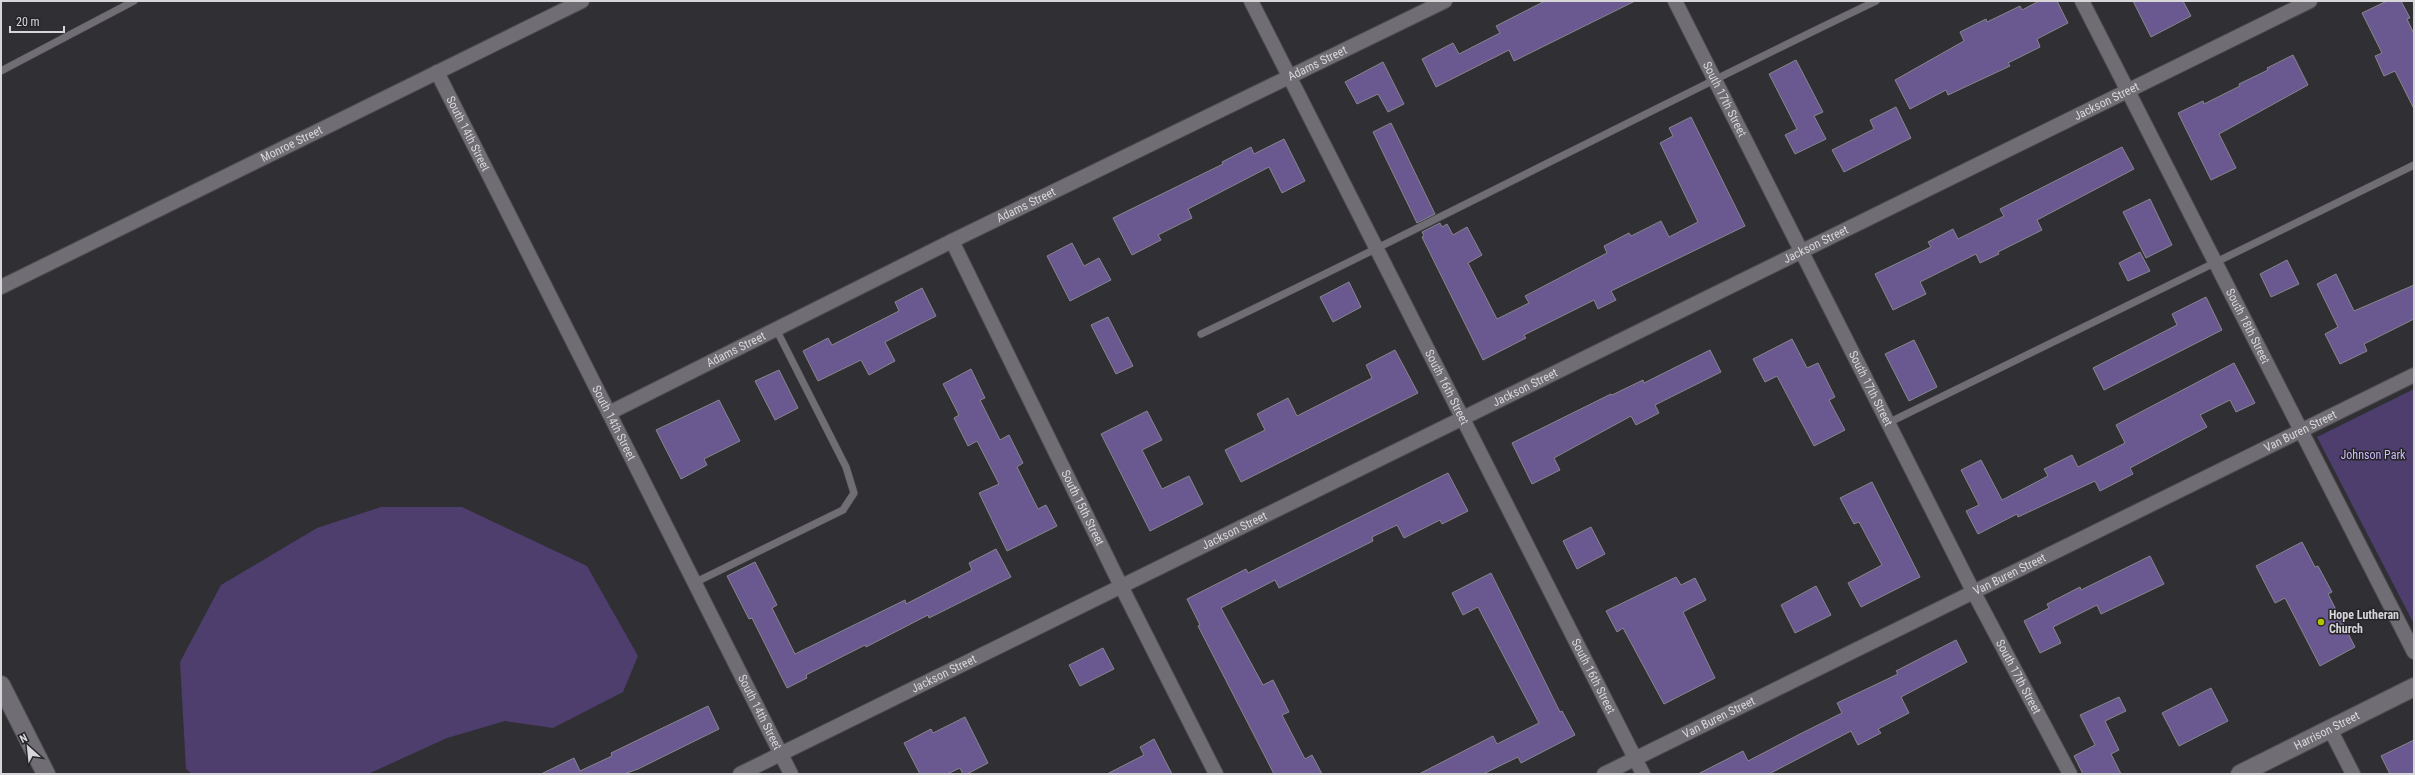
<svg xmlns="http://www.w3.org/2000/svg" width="2415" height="775" font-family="'Roboto Condensed',sans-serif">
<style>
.green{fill:#4d3e6e}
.building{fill:#6a5991;stroke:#88868c}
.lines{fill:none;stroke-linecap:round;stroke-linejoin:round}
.service-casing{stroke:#4d4c50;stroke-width:8}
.minor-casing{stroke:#4d4c50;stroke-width:16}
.tertiary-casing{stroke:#4d4c50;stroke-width:20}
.service{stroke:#706e74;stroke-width:7}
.minor{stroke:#706e74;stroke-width:14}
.tertiary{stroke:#706e74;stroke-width:18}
.poi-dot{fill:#b0c500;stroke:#262529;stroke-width:1.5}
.labels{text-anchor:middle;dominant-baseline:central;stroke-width:3;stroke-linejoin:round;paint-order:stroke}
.street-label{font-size:12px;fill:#d7d6d9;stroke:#262529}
.park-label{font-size:12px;fill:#ccbafd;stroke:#262529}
.poi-label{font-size:12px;font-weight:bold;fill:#d7d6d9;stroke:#262529;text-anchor:start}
</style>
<rect width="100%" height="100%" fill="#302f33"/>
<path class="green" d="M2414,389V624L2317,437Z
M381,507H462L587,566L638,656L623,692L553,728L505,721L447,738L368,774H192L186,769L180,662L221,585L317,528Z"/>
<path class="building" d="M1545,1H1635L1514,61L1509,50L1436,87L1422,59L1453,43L1459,54L1500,33L1496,26Z
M2039,1H2057L2068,23L2037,39L2040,47L2008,63L2010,66L1948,95L1946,90L1910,109L1895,80L1964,41L1960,32L1986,19L1987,22L2020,6L2022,10Z
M2133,1H2183L2191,16L2151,37Z
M2387,1H2401L2410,18L2407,19L2414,34V109L2395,71L2384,76L2375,56L2382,53L2362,13Z
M2293,55L2308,85L2219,134L2236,168L2211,180L2178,113L2203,101L2204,104L2240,86L2239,84L2268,70L2267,68Z
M1796,60L1823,112L1814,116L1826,139L1795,154L1785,135L1797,129L1769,74Z
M1383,62L1404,104L1388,112L1378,94L1357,104L1345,82Z
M1896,107L1911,138L1844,172L1832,150L1874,129L1870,120Z
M1691,117L1745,226L1611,291L1616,300L1598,309L1594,300L1524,335L1526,338L1483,360L1422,237L1424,236L1422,232L1440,223L1442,227L1447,224L1453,235L1467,227L1482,255L1468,263L1497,319L1529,303L1525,296L1607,253L1604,246L1629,233L1631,236L1661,221L1669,237L1698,222L1660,143L1673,136L1669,128Z
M1391,123L1435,214L1417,223L1373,132Z
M1284,139L1305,181L1282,193L1269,167L1188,209L1192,218L1158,235L1161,240L1132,255L1113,218L1223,164L1222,162L1251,147L1254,154Z
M2122,147L2134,169L2037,220L2042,230L1998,252L1999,254L1980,263L1976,254L1920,282L1926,294L1893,310L1875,274L1931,247L1928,242L1953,229L1958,239L2004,216L2000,209Z
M2150,199L2172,245L2146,258L2123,212Z
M1072,243L1084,266L1099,258L1111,280L1070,301L1047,256Z
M2140,252L2150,271L2128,281L2119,263Z
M2287,260L2299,284L2271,297L2260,274Z
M2336,274L2354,311L2414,285V319L2364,344L2367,351L2340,364L2325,334L2338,327L2317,284Z
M1349,282L1361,307L1333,322L1320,297Z
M922,288L936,316L885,342L895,361L869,375L861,360L818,381L803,351L828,338L832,345L899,311L895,302Z
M2206,297L2222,330L2104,390L2093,368L2177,325L2172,314Z
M1108,317L1133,366L1116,374L1091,325Z
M1792,339L1807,368L1818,363L1835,397L1829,400L1845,430L1814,446L1777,376L1765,382L1753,359Z
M1914,340L1937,387L1909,401L1885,354Z
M1395,350L1418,393L1241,482L1225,450L1265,430L1257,414L1288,398L1297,416L1372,378L1366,365Z
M1710,350L1721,372L1655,405L1659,413L1636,425L1631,416L1554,458L1560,470L1532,484L1512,443L1611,394L1612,395L1643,380L1644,383Z
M2234,363L2255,403L2236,412L2230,400L2200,415L2207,427L2130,468L2133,474L2100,491L2095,481L2018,517L2017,514L1978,534L1966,511L1979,505L1961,470L1981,460L2002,500L2048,476L2044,469L2072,455L2078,467L2125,443L2116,425Z
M971,369L985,398L980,400L1000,440L1009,435L1023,463L1017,467L1038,509L1046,505L1057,526L1007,551L979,493L999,484L977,441L968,446L954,418L959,415L943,384Z
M779,370L798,408L775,420L755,381Z
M719,400L740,441L704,459L707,465L681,479L656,430Z
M1147,411L1162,440L1142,450L1162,489L1189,476L1203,504L1150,531L1101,434Z
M1448,473L1468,511L1442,524L1440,520L1404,538L1397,525L1372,537L1373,541L1279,588L1275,580L1221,608L1263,685L1273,680L1289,712L1282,715L1305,759L1312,755L1322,774H1274L1198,626L1200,625L1187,599L1246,569L1248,573Z
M1872,482L1920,577L1861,607L1848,583L1882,565L1859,522L1854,524L1840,498Z
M1591,527L1605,554L1577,569L1563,541Z
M2302,542L2315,567L2318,566L2332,592L2328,594L2355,647L2320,666L2285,598L2275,603L2256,566Z
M996,549L1011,577L929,618L928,615L866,647L865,645L806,675L807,678L787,688L752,618L749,619L727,576L755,562L777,605L772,608L795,654L905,600L906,604L972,570L969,563Z
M2150,556L2164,584L2101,614L2097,605L2053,627L2061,643L2040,653L2024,621L2049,608L2047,604L2080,587L2081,590Z
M1491,573L1560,712L1562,711L1575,735L1521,763L1518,757L1483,774H1419L1493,736L1497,744L1539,723L1478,607L1463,615L1452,593Z
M1676,577L1681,585L1695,578L1706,600L1683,612L1715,678L1664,704L1623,628L1617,632L1606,611Z
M1816,586L1831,615L1795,633L1781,605Z
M1956,640L1967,662L1901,697L1909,713L1878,729L1881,733L1858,745L1851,731L1769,774H1698L1743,751L1748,761L1798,735L1842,713L1837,703L1898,674L1896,671Z
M1103,648L1114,669L1080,686L1069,665Z
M2211,688L2228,721L2179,746L2162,713Z
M2119,697L2126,711L2105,721L2119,750L2111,754L2121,774H2083L2074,756L2095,745L2080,715Z
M708,706L719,729L638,769L624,774H541L574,758L580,771L612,756L611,753Z
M965,717L988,763L967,774H963L960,768L947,774H920L904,743L931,729L933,733Z
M1154,739L1172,774H1107L1144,755L1140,747Z
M2414,740V774H2390L2381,756Z"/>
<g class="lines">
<defs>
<path id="service" d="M1,71L134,1
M1201,334C1428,226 1650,109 1876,1
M1888,423L2414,165
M694,583L843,510L854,493L846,467L776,329"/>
<g id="minor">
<path id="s1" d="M1251,1L1643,774"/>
<path id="s2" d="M1675,1L1973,591L2070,774"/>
<path id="s3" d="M2082,1L2414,652"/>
<path id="s4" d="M437,72L791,774"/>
<path id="s5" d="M952,241L1121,586L1216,774"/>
<path id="s6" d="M1,287L582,1"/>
<path id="s7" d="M609,413L952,241L1445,1"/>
<path d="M2330,729L2353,774"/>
<path id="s8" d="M740,774L2310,1"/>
<path id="s9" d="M1604,774L2414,375"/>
</g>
<g id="tertiary">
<path d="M1,685L46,774"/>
<path id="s10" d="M2240,774L2414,687"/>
</g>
</defs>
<use href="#service" class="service-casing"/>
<use href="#minor" class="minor-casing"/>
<use href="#tertiary" class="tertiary-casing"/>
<use href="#service" class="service"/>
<use href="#minor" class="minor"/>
<use href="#tertiary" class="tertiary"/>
</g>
<circle class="poi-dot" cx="2321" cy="622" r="4"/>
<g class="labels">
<g class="street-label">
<text stroke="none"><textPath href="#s7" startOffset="790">Adams Street</textPath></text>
<text stroke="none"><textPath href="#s2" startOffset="110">South 17th Street</textPath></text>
<text stroke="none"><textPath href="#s8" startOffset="1523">Jackson Street</textPath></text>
<text stroke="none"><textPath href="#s4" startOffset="69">South 14th Street</textPath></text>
<text stroke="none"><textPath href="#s6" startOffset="324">Monroe Street</textPath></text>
<text stroke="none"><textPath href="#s7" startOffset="466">Adams Street</textPath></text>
<text stroke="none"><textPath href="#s8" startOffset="1199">Jackson Street</textPath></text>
<text stroke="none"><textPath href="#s3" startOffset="365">South 18th Street</textPath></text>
<text stroke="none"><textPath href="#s7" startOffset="142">Adams Street</textPath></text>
<text stroke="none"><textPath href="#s8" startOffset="875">Jackson Street</textPath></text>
<text stroke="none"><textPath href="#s1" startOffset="433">South 16th Street</textPath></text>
<text stroke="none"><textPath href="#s2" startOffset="434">South 17th Street</textPath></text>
<text stroke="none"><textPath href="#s4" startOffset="393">South 14th Street</textPath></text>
<text stroke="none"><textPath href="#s9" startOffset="776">Van Buren Street</textPath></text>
<text stroke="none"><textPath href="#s5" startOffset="297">South 15th Street</textPath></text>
<text stroke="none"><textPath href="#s8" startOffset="551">Jackson Street</textPath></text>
<text stroke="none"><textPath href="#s9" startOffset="452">Van Buren Street</textPath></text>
<text stroke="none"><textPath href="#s8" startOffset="227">Jackson Street</textPath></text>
<text stroke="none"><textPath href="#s1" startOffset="757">South 16th Street</textPath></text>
<text stroke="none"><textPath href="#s2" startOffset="758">South 17th Street</textPath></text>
<text stroke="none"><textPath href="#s4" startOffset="717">South 14th Street</textPath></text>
<text stroke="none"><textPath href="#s9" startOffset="128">Van Buren Street</textPath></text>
<text stroke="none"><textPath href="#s10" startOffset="97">Harrison Street</textPath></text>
</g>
<g class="park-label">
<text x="2373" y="455">Johnson Park</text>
</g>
<g class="poi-label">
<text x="2329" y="615">Hope Lutheran<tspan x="2329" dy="14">Church</tspan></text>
</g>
</g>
<rect width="2415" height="775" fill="none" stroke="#d7d6d9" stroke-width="4"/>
<g transform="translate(28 747) rotate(333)" stroke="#262529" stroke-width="3" paint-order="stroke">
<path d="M0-3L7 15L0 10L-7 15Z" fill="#d7d6d9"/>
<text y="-6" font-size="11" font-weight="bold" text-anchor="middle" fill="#d7d6d9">N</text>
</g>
<path d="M10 26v6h54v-6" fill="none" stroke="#d7d6d9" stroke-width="2"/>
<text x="16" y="26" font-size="12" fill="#d7d6d9" stroke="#262529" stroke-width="3" paint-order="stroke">20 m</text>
</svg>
